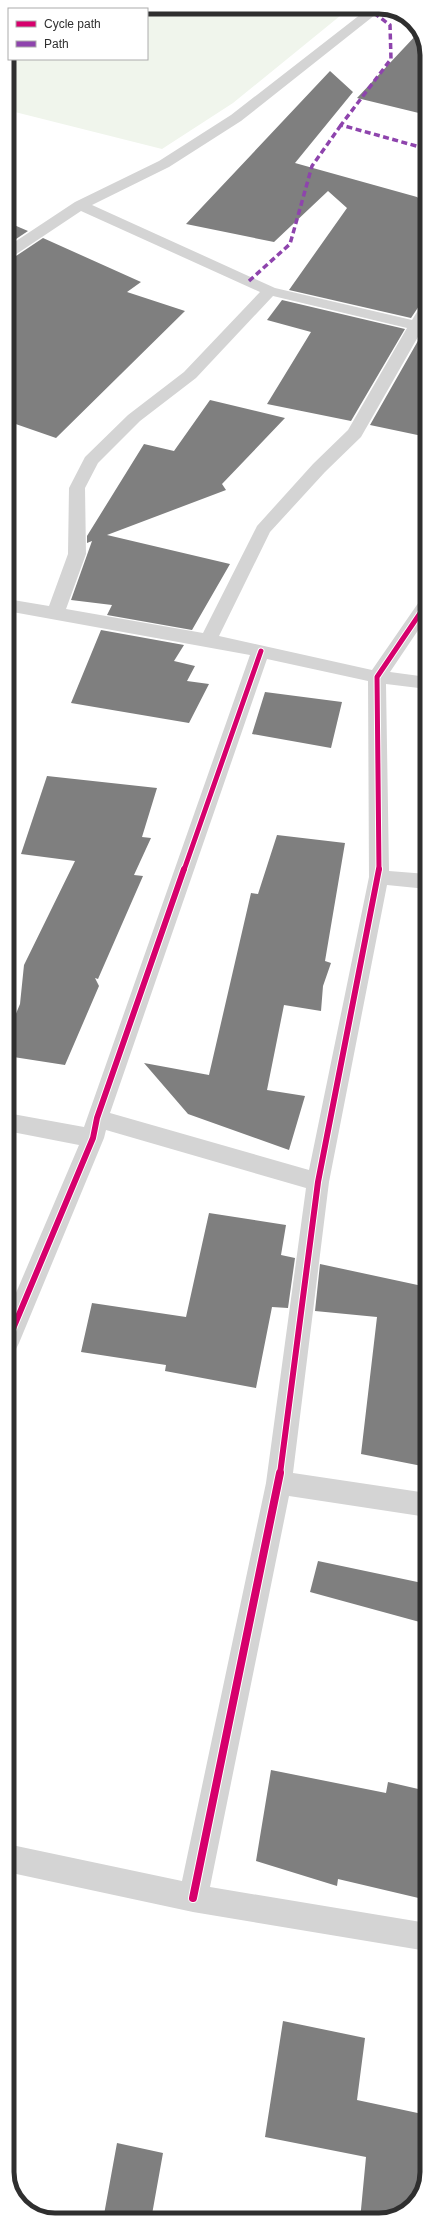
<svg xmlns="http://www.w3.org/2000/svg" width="434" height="2227" font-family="Helvetica,sans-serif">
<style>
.green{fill:#f0f5ec}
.building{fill:#7f7f7f}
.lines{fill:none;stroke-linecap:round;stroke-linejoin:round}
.street{fill:#d4d4d4;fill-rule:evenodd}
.quiet{stroke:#8e44ad;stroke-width:3.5;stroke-dasharray:6 3.5;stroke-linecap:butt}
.cycleway-far2-casing{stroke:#fff;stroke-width:7}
.cycleway-far1-casing{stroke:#fff;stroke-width:8}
.cycleway-casing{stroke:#fff;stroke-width:10}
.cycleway-far2{stroke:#d6006c;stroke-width:5}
.cycleway-far1{stroke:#d6006c;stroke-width:6}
.cycleway{stroke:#d6006c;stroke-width:8}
.rim{fill:none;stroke:#2f2f2f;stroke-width:5}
</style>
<rect width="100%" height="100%" fill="#fff"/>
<path class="green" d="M55,7H351L233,103L162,149L7,110V54L9,50V59H147V9H50Z"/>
<path class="building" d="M419,32L427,48V115L357,98Z
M330,71L353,92L295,163L417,197L427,206V301L421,303L411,318L289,290L347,208L328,191L274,242L186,224Z
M7,222L28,231L7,245Z
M43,238L141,282L127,292L185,311L56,438L7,421V259L13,258Z
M282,300L405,329L351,421L267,404L311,332L267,320Z
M427,325V437L370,425Z
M210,400L285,418L222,484L226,490L107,535L230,564L192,630L107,615L112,605L71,600L92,541L87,543V536L144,444L174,451Z
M101,630L184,645L174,661L195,666L187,681L209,684L189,723L71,703Z
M265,692L342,702L331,748L252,734Z
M47,776L157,788L142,837L151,838L134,875L143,876L98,979L95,978L99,986L65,1065L7,1056V1035L20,1004L24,965L75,861L21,854Z
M277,835L345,843L325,961L331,963L323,986L321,1011L284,1005L267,1090L305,1096L289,1150L188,1114L144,1063L209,1075L251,893L258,894Z
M209,1213L286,1225L281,1255L295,1258L288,1308L272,1307L256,1388L165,1371L166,1365L81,1352L92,1303L186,1317Z
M320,1264L427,1287V1467L361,1454L377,1317L315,1311Z
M318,1561L427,1584V1624L310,1592Z
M271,1770L386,1793L388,1782L427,1791V1900L338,1879L337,1886L256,1861Z
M283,2021L365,2038L357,2100L427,2115V2173L415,2204L386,2220H360L366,2157L265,2137Z
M117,2143L163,2153L151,2220H103Z"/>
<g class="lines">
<path class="street" d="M370,7H385L241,121L169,167L92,205L275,288L412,320L422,304L427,302V321L361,437L325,472L270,532L219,636L372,670L421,599L427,597V617L390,672L427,677V689L386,684L389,871L427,874V889L387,885L329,1182L293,1473L427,1493V1517L289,1496L210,1887L427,1923V1951L193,1912L7,1872V1844L182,1881L266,1483L306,1188L106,1130L104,1138L19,1343L15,1351L7,1354V1314L79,1145L7,1131V1113L84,1127L250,655L7,611V599L49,606L68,554L69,488L85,457L128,415L184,372L260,292L81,211L12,257L7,258V247L75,202L159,161L231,115ZM273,296L407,328L348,430L313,464L257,526L203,633L66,609L86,554L85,488L98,463L140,421L196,378ZM267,659L368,681L369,877L309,1170L110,1113Z"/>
<path class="quiet" d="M374,13L390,25L391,59L341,125L427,149
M249,281L290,244L312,166L341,125"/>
<defs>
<path id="cycleway-far2" d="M184,870L261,651
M379,870L377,677L427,603"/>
<path id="cycleway-far1" d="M7,1343L93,1138L97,1118L184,869
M280,1474L318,1182L379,869"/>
<path id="cycleway" d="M193,1898L280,1473"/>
</defs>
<use href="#cycleway-far2" class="cycleway-far2-casing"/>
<use href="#cycleway-far1" class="cycleway-far1-casing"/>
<use href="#cycleway" class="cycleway-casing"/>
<use href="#cycleway-far2" class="cycleway-far2"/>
<use href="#cycleway-far1" class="cycleway-far1"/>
<use href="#cycleway" class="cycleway"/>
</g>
<path d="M0 0H434V2227H0ZM55 14H379A41 41 0 0 1 420 55V2172A41 41 0 0 1 379 2213H55A41 41 0 0 1 14 2172V55A41 41 0 0 1 55 14Z" fill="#fff" fill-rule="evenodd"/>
<path class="rim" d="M55 14H379A41 41 0 0 1 420 55V2172A41 41 0 0 1 379 2213H55A41 41 0 0 1 14 2172V55A41 41 0 0 1 55 14Z"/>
<rect x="8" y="8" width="140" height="52" fill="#ffffff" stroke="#acacac"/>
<rect x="16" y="21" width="20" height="6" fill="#d6006c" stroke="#acacac"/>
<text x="44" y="28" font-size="12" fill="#2f2f2f">Cycle path</text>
<rect x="16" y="41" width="20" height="6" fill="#8e44ad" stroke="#acacac"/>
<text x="44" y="48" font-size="12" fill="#2f2f2f">Path</text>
</svg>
